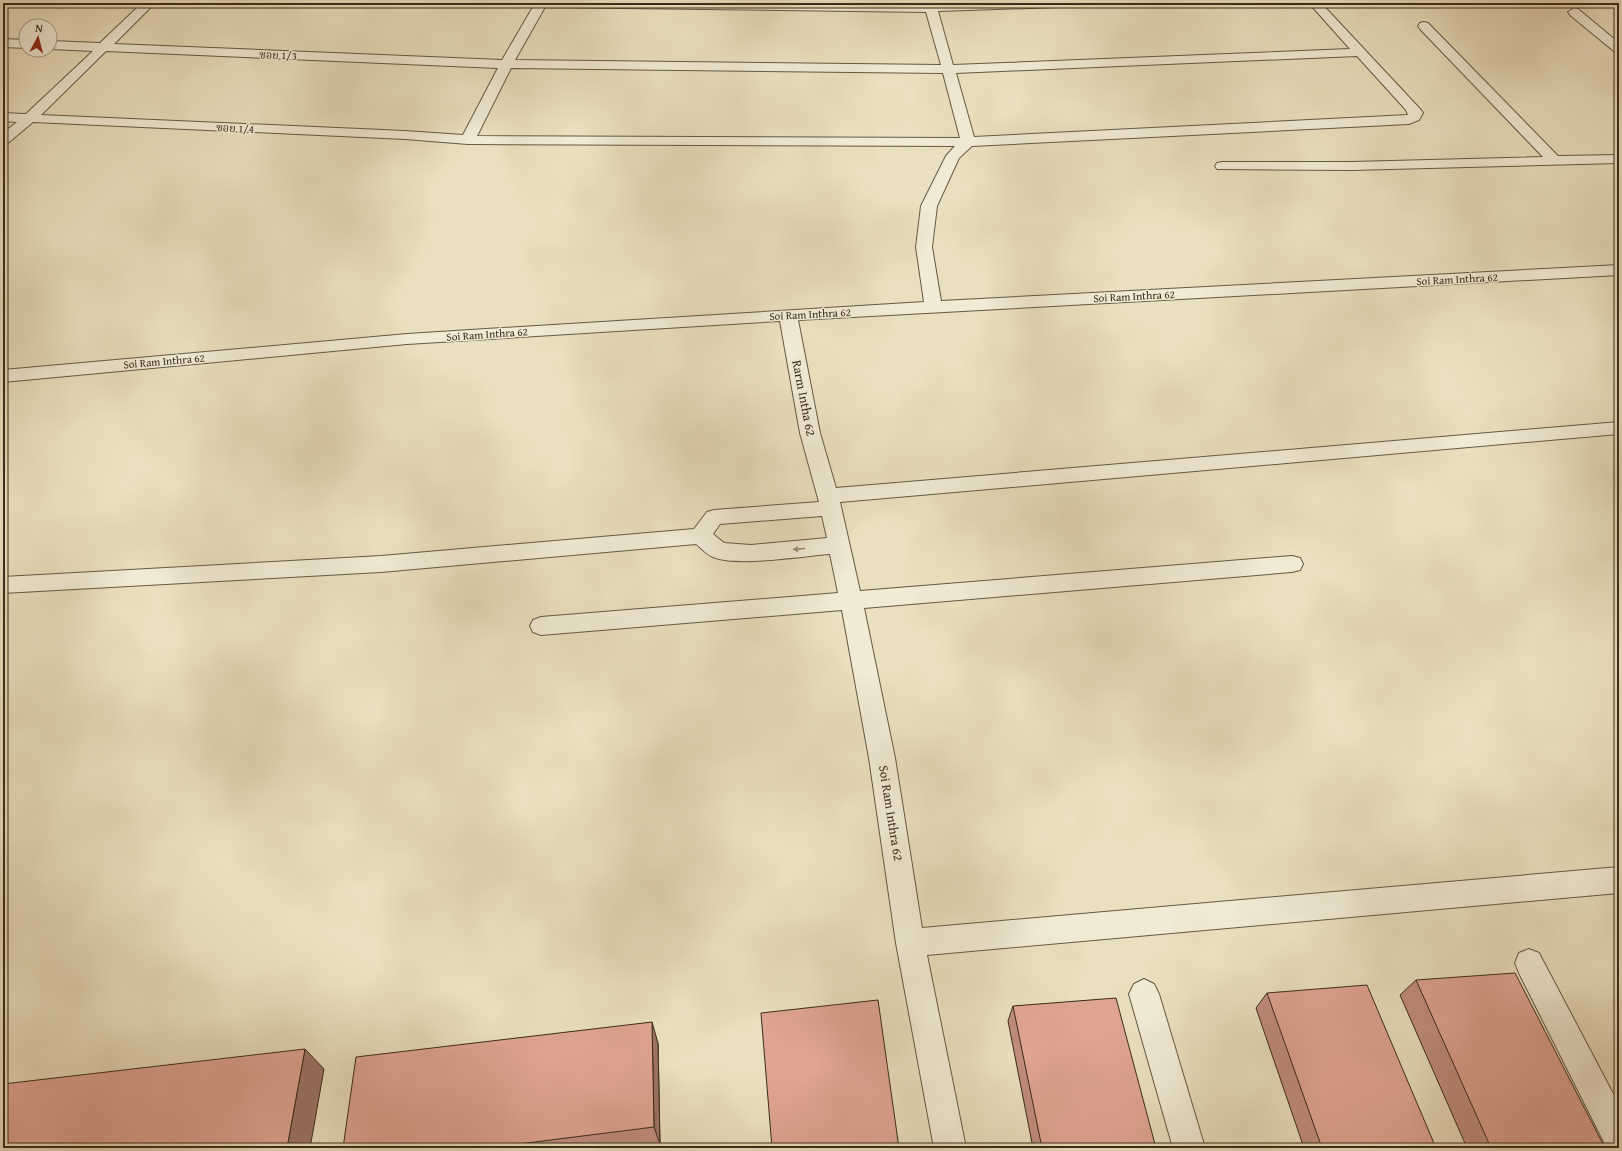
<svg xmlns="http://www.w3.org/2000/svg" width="1622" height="1151" font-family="'Gentium Book Plus','Noto Serif Thai',serif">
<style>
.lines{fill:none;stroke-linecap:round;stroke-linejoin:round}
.minor-casing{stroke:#665843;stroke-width:2}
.minor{fill:#f1ead5;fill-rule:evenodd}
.wall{fill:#c08d7e;stroke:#3a2b1a}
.shaded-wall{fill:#9c7366;stroke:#3a2b1a}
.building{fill:#dfa492;stroke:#3a2b1a}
.oneway{fill:#968a78}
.labels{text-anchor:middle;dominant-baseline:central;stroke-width:3;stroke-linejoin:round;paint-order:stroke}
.far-street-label{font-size:11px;fill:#3a2b1a;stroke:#f1ead5}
.street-label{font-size:13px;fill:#3a2b1a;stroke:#f1ead5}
</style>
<rect width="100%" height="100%" fill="#eadfbe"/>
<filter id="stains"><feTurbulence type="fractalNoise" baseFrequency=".005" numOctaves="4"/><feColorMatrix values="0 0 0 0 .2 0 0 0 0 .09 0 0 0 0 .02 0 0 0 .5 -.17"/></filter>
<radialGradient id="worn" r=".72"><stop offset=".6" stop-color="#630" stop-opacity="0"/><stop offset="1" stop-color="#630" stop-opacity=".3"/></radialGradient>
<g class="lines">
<defs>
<path id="minor" d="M142,3H155L114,44L502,60L533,7H501L495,3H1063L1057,7L938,11L953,65L1350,49L1309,3H1321L1421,110L1423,113L1419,120L1409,124L972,146L959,158L937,206L932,247L941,301L1619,265V275L798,320L820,433L836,488L1619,422V434L840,502L860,591L1292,556L1300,558L1303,564L1300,570L1292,572L864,608L895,758L922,928L1619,867V893L927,955L966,1148H934L896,943L869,758L842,610L541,635L533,632L530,626L533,620L541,617L838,593L830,554C802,556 737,567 713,557C707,555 701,548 696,544L381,572L3,593V577L381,556L694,529L707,512L714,510L819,502L800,433L780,321L407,344L3,382V370L407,334L924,302L916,247L921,206L946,156L955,146L468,144L405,139L33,122L8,143L3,144V133L17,122L3,121V113L26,114L93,51L50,49V41L100,43ZM545,7L926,12L941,65L515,60ZM106,51L498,68L463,135L405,131L41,115ZM1357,56L1406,110L1408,115L974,137L956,73ZM511,68L943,73L960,138L477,136ZM822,516L827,538L751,545L724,543L713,534L720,524Z
M1574,8L1578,9L1619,43V53L1615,52L1570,15L1568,12Z
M1424,22L1428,23L1558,156L1619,155V163L1352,170L1217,169L1215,166L1217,163L1222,162H1352L1543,157L1420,29L1418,26L1420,23Z
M3,39L26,40V48L3,47Z
M1529,949L1539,953L1619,1105V1148H1607L1519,973L1515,963L1519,953Z
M1144,979L1154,984L1159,994L1205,1148H1173L1129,994L1134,984Z"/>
</defs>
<use href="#minor" class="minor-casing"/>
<use href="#minor" class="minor"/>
</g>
<path class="wall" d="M1416,980L1605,1148H1467L1400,995Z
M1267,993L1436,1148H1304L1256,1008Z
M1013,1006L1156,1148H1033L1008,1021Z
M658,1043L660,1144L632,1148H343Z"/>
<path class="shaded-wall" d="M652,1022L658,1043L660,1144L654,1127Z
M305,1049L324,1069L310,1148H287Z"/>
<path class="building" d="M1515,973L1605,1148H1491L1416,980Z
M1367,985L1436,1148H1322L1267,993Z
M1116,998L1156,1148H1042L1013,1006Z
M878,1000L899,1148H772L761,1013Z
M652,1022L654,1127L487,1148H343L356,1057Z
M305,1049L287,1148H3V1084Z"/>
<defs><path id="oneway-solid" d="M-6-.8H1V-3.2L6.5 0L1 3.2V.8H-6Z"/></defs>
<use class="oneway" href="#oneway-solid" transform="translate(799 549) rotate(175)"/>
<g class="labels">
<g class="far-street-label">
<text transform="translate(278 55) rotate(2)">ซอย 1/3</text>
<text transform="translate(235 128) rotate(3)">ซอย 1/4</text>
<text transform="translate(1457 279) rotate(-3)">Soi Ram Inthra 62</text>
<text transform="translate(1134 296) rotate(-3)">Soi Ram Inthra 62</text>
<text transform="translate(810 314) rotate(-3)">Soi Ram Inthra 62</text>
<text transform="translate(487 334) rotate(-4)">Soi Ram Inthra 62</text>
<text transform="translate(164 361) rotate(-5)">Soi Ram Inthra 62</text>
</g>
<g class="street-label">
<text transform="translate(804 398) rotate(79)">Rarm Intha 62</text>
<text transform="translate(891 813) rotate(81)">Soi Ram Inthra 62</text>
</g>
</g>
<rect width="1622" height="1151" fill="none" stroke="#eadfbe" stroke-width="16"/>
<rect x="4" y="4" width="1614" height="1143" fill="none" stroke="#3a2b1a" stroke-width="2"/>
<rect x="8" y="8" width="1606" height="1135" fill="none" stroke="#3a2b1a"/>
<g transform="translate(38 38) rotate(7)"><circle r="19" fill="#f1ead5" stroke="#a89e8a"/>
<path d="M0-3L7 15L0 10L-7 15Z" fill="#8f2418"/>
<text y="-6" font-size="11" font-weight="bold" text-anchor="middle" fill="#3a2b1a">N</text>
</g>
<rect width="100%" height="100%" filter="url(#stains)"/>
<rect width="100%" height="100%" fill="url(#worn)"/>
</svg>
